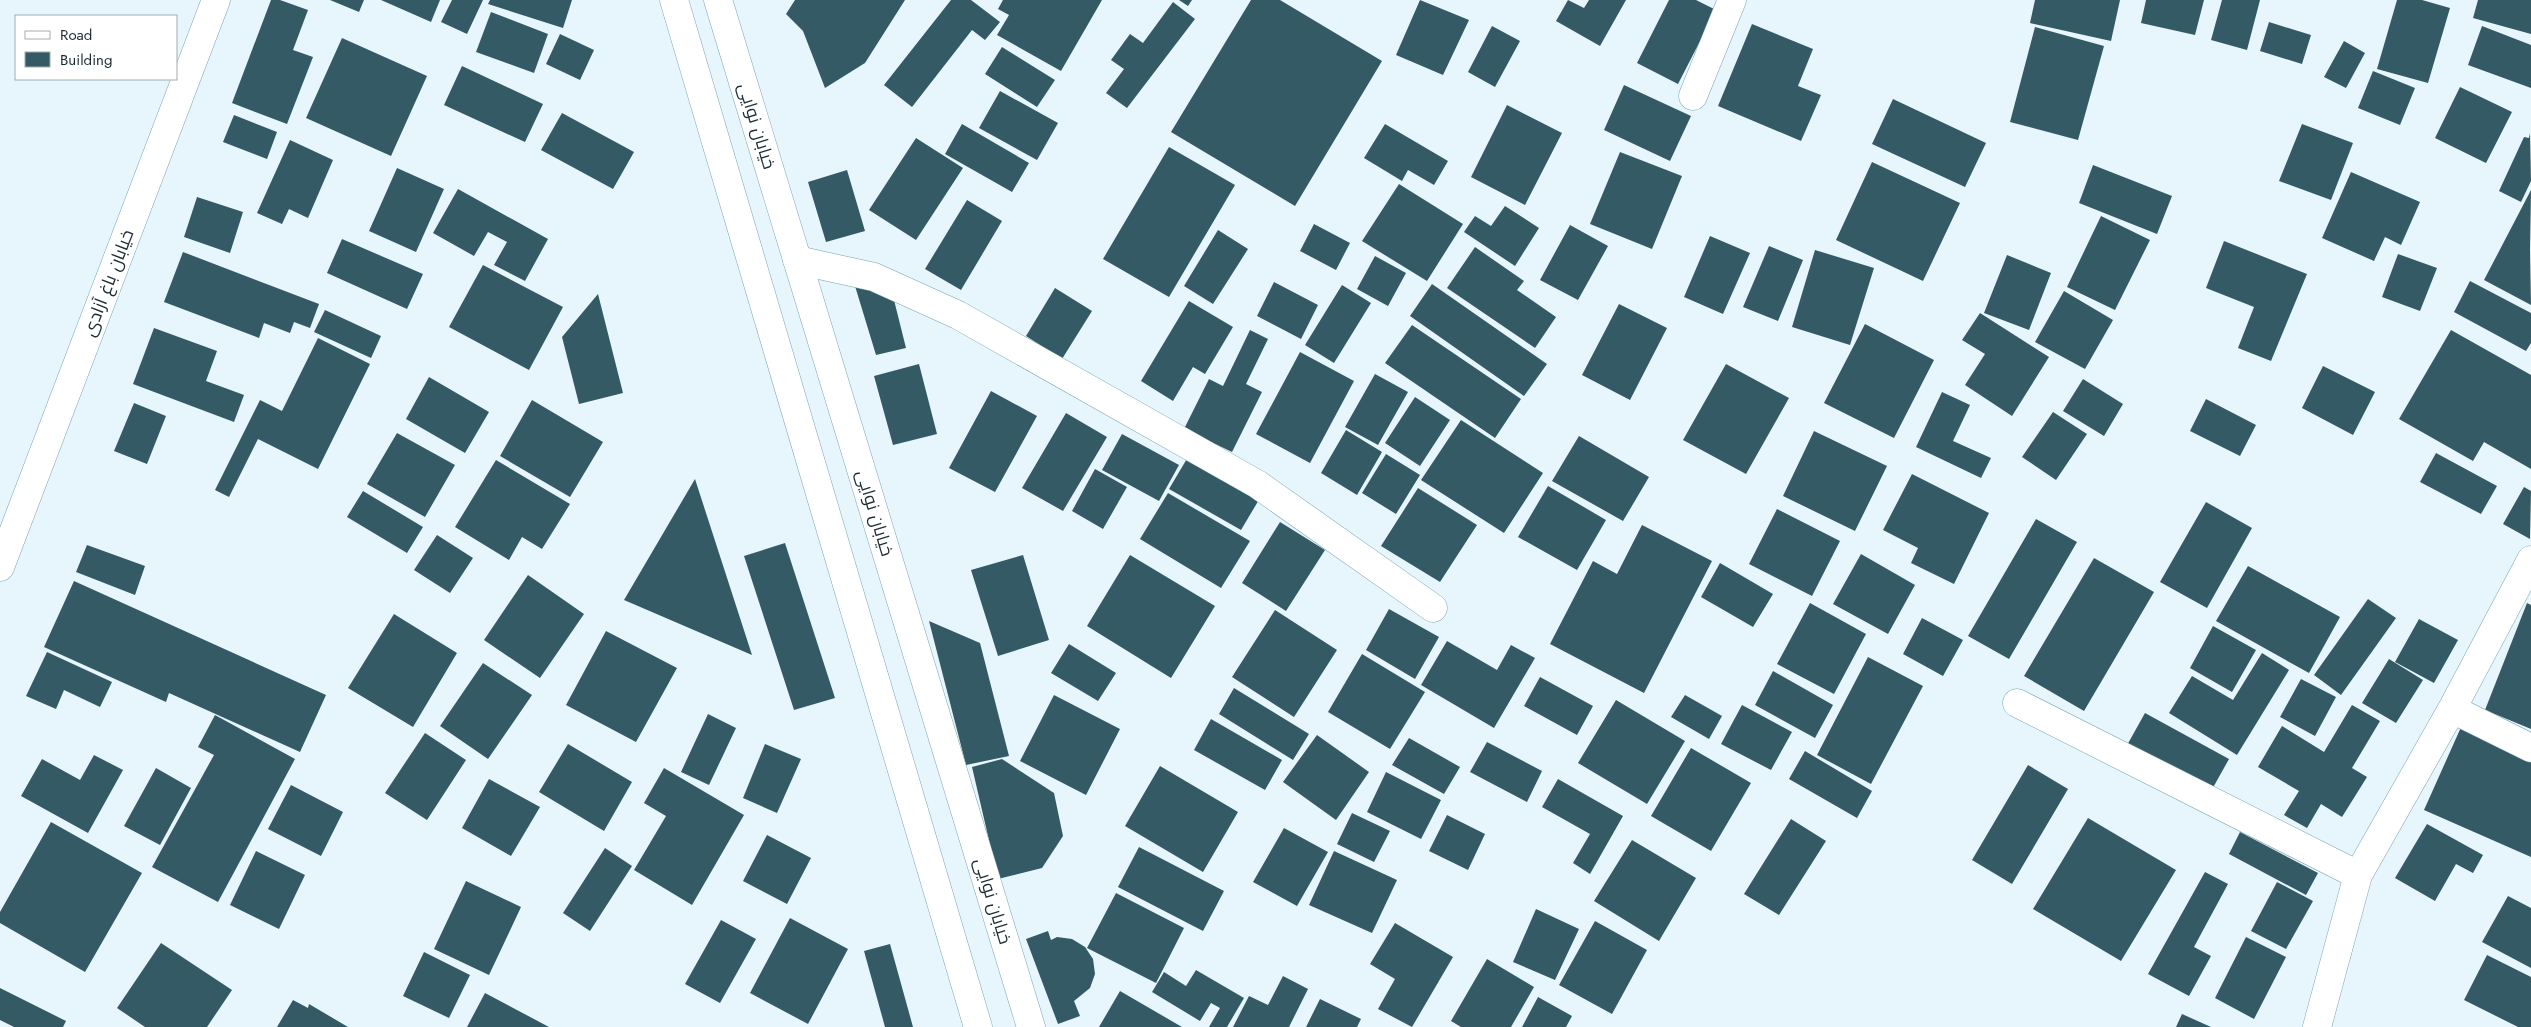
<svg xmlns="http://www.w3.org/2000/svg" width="2531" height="1027" font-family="Jost,Cairo,sans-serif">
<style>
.building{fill:#345a66}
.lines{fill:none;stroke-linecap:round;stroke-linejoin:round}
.street-casing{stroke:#7ba4b0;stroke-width:29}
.secondary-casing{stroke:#7ba4b0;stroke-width:29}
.street{stroke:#fff;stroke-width:28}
.secondary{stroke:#fff;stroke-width:28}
.labels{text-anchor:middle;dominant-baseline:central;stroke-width:5;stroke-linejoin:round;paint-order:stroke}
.street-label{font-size:18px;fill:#1c2c31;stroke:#fff}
</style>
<rect width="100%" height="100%" fill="#e6f6fc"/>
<path class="building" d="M271,0H280L308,10L293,50L313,57L287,124L232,103Z
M330,0H364L359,12Z
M381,0H440L431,22Z
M452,0H483L467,34L441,22Z
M490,0H572L563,28L488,4Z
M795,0H905L865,63L825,88L803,31L786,14Z
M951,0H971L1000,22L985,40L972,30L912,107L884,85Z
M1003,0H1102L1061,71L997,35L1009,15L998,9Z
M1179,0H1192L1188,6Z
M1251,0H1280L1382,61L1295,206L1171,132Z
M1420,0L1469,20L1443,75L1396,55Z
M1568,0L1584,8L1589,0H1626L1600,46L1556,21Z
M1669,0H1696L1716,10L1678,84L1637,63Z
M2035,0H2120L2111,41L2030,23Z
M2146,0H2204L2195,35L2141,23Z
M2222,0H2260L2247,50L2211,40Z
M2397,0H2422L2450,8L2428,83L2377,69Z
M2478,0H2531V34L2473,18Z
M1173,2L1195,19L1127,108L1106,93L1124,69L1111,60L1130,34L1143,43Z
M491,12L548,34L534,73L476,52Z
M2269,22L2311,35L2302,64L2260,51Z
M1752,24L1813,49L1798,86L1821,95L1801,141L1718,106Z
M1492,26L1520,41L1495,87L1468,72Z
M2482,26L2531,45V88L2468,65Z
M2035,27L2104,46L2078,140L2010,122Z
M560,34L594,50L580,80L546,64Z
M342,38L427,76L391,156L306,118Z
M2344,41L2365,53L2346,88L2324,77Z
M1002,47L1055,80L1037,107L985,74Z
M462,66L543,104L525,142L444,105Z
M2373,71L2415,88L2400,125L2358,108Z
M1624,85L1691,116L1670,161L1604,130Z
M2460,87L2512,112L2486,163L2435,138Z
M1000,91L1058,123L1037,160L979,128Z
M1893,99L1986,143L1965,187L1872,144Z
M1507,105L1562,133L1525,205L1471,177Z
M562,113L634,152L613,189L541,150Z
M234,115L277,132L267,159L223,142Z
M962,124L1029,163L1012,192L945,154Z
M1385,124L1448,161L1434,185L1408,170L1402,181L1364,158Z
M2302,124L2353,143L2331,200L2279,181Z
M2530,133L2531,181L2521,202L2499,191L2524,137L2529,138Z
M916,138L963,168L916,240L869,210Z
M290,140L333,160L308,218L289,209L282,224L257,213Z
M1169,147L1235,185L1169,297L1103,259Z
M1620,152L1682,176L1652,249L1590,224Z
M1872,162L1960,203L1923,281L1836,240Z
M2093,165L2172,196L2157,234L2079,203Z
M397,168L444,189L416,252L369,231Z
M847,170L865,231L826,242L808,182Z
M2351,172L2420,202L2401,245L2385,237L2374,261L2322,238Z
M1399,184L1463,224L1427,281L1362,241Z
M458,189L548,239L525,281L494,265L507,242L488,232L474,256L433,233Z
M2531,190L2530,250L2531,305L2484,280Z
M197,197L243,212L230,253L184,237Z
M967,200L1002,221L961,290L925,269Z
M1505,206L1539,228L1515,266L1464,232L1475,216L1491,226Z
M2101,216L2150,240L2115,310L2067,287Z
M1314,224L1350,243L1336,270L1300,251Z
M1570,225L1608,246L1578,300L1540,280Z
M1218,230L1248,249L1213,304L1184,286Z
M1710,236L1750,253L1723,314L1684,297Z
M342,239L423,274L407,309L327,273Z
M2224,241L2307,274L2271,361L2238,348L2254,307L2206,288Z
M1769,246L1803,260L1778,321L1743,307Z
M1475,247L1524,281L1517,290L1556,317L1535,348L1447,288Z
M1815,250L1874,268L1850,345L1792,327Z
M183,252L319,304L310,328L294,322L290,333L264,323L259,338L164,302Z
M2398,254L2437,268L2420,311L2382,297Z
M2007,255L2051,273L2029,330L1984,313Z
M1375,256L1406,273L1388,306L1357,289Z
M483,265L563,307L529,370L449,327Z
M2470,281L2531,313V343L2526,351L2454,312Z
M1274,282L1318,305L1301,339L1257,316Z
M1432,284L1547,364L1524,396L1410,316Z
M1342,285L1371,303L1334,363L1305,345Z
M855,286L893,296L906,348L876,355Z
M1055,288L1092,311L1062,359L1026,336Z
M2064,291L2113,320L2085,369L2035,342Z
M598,294L623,393L579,404L562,337Z
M1189,301L1233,327L1205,374L1193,367L1173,401L1141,381Z
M1619,304L1667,328L1630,400L1582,375Z
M325,310L381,336L371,358L314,332Z
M1980,313L2049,357L2012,416L1965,385L1985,354L1962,340Z
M1865,324L1934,360L1894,438L1824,403Z
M1412,325L1521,399L1495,438L1385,363Z
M154,328L217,351L206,381L244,395L234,422L133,384Z
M1250,330L1268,339L1246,384L1262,392L1232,452L1184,429L1209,379L1223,386Z
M2451,330L2531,375V469L2484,442L2473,461L2399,419Z
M318,338L370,364L318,469L258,439L229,497L215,490L260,400L282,411Z
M1300,352L1354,381L1310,463L1256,434Z
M919,364L937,434L893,445L874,376Z
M1726,364L1789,398L1746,474L1683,440Z
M2323,366L2375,392L2353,435L2302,408Z
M1375,374L1408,392L1378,445L1345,427Z
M429,377L489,412L465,453L406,419Z
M2083,379L2123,404L2104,436L2063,411Z
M991,391L1037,416L995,492L949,468Z
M1942,392L1970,405L1953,441L1991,458L1981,478L1916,447Z
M1415,397L1450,420L1420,466L1385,443Z
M2206,399L2256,425L2240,456L2190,431Z
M532,400L603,442L570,497L500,456Z
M134,403L166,416L147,464L114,451Z
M2053,412L2087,434L2056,480L2022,457Z
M1066,413L1107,437L1063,511L1022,488Z
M1461,420L1543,473L1504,533L1421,480Z
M1346,430L1382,452L1357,495L1321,473Z
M1814,431L1887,466L1855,531L1783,496Z
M397,433L455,465L425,517L367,484Z
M1122,434L1179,465L1159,501L1102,470Z
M1579,436L1649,477L1623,521L1552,481Z
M2436,453L2497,486L2481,514L2420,482Z
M1386,454L1420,475L1396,514L1362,493Z
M1188,457L1260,498L1241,530L1169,489Z
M496,460L570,504L542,549L522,537L509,560L455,527Z
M1095,469L1127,487L1103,529L1072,511Z
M1912,474L1989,513L1954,584L1911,563L1918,548L1883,530Z
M695,479L752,655L624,600Z
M1548,486L1606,520L1577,570L1518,537Z
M2524,487L2531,491L2530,539L2503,524Z
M1418,488L1477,525L1440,582L1381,546Z
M363,491L423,527L407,553L347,517Z
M1168,493L1250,541L1221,588L1140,539Z
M2206,502L2252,528L2207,608L2160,582Z
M1777,509L1840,541L1812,596L1749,564Z
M2036,519L2077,542L2009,659L1968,636Z
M1280,522L1325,550L1286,611L1242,583Z
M1642,525L1712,561L1644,693L1550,644L1593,561L1617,574Z
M437,535L473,558L450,593L414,570Z
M785,543L835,698L794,710L744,556Z
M87,545L145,566L135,595L76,572Z
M1861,554L1915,585L1888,634L1833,604Z
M1023,555L1049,640L998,656L971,570Z
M1130,555L1215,606L1171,678L1087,626Z
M2094,558L2154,592L2084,711L2024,676Z
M1720,563L1773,594L1753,627L1701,597Z
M2248,566L2340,617L2309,673L2216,621Z
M528,575L584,614L540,678L484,640Z
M74,581L326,695L300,752L169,693L166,702L44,647Z
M2368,599L2396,618L2341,695L2314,675Z
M1810,603L1866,634L1834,694L1777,664Z
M2527,603L2531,605V729L2485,710Z
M1389,609L1439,637L1415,679L1366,650Z
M1275,610L1337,650L1294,717L1232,677Z
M394,614L457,653L413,727L348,688Z
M1922,618L1963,640L1943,676L1903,654Z
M2419,619L2458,640L2434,683L2395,662Z
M929,621L980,643L1009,756L966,765Z
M2213,626L2256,650L2232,692L2190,668Z
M606,631L677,668L636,742L566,705Z
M1447,641L1497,670L1511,645L1535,658L1494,728L1421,685Z
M1069,644L1116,673L1098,701L1051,673Z
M47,652L112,682L100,707L64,690L56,709L26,696Z
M2262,653L2289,670L2237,755L2169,713L2192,676L2233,700Z
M1362,654L1425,692L1390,749L1328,712Z
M1868,657L1923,686L1871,784L1817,755Z
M2389,659L2423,680L2396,723L2362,703Z
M483,663L532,695L488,759L440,726Z
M1773,671L1833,705L1815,738L1755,705Z
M1540,677L1593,706L1577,735L1524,706Z
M2301,679L2336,697L2315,736L2280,717Z
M1234,688L1309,734L1293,760L1219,714Z
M1054,695L1120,729L1086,795L1020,761Z
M1685,695L1722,716L1709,739L1671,717Z
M1616,700L1685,741L1647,804L1578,763Z
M1742,705L1792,732L1771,770L1721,744Z
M2352,705L2380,721L2352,768L2367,777L2342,817L2321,804L2307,828L2284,815L2299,791L2258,767L2282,726L2324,752Z
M2145,713L2229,759L2210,793L2126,747Z
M708,714L736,728L709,785L681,772Z
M215,715L295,759L218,902L152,867L214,755L198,747Z
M1211,719L1282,760L1265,790L1194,750Z
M2462,725L2531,755V857L2424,810Z
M425,733L466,760L427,820L385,793Z
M1317,735L1369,772L1336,820L1283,782Z
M1409,738L1460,767L1444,794L1392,765Z
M1487,742L1542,771L1527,802L1470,772Z
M568,744L632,782L604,831L539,792Z
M765,744L801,759L777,813L743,798Z
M1691,748L1751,783L1711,851L1651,816Z
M1805,751L1872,791L1857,818L1789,779Z
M94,755L123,770L88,833L21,796L42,759L80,780Z
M1002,759L1054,793L1063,836L1042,868L998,879L972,767Z
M2028,765L2068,789L2012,884L1972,860Z
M1160,766L1238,812L1203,872L1125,826Z
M156,768L191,788L160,845L124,826Z
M664,768L744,815L692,905L634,870L666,816L644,803Z
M1386,772L1441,800L1421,839L1367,812Z
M489,779L540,807L511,856L462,828Z
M1558,779L1623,816L1590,874L1573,863L1590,834L1542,807Z
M291,785L343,812L321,856L268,829Z
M1352,813L1390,831L1374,862L1337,844Z
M1447,815L1485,834L1468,870L1429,851Z
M2088,818L2176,870L2121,961L2033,909Z
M1791,819L1826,841L1779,915L1744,894Z
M51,822L142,873L85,972L0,923V912Z
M2427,824L2483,855L2473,873L2456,864L2435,901L2395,878Z
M1284,828L1328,852L1297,906L1253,882Z
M2240,832L2318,873L2306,895L2229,854Z
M767,835L811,858L787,904L743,881Z
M1632,840L1696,878L1659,941L1594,901Z
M1139,847L1224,891L1203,931L1118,887Z
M605,848L632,866L590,931L563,913Z
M256,851L305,875L279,929L230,905Z
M1334,851L1397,880L1372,933L1309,905Z
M2205,872L2228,884L2194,947L2211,956L2189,996L2148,974Z
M466,881L521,907L489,975L434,949Z
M2277,882L2313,901L2286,949L2251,931Z
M1116,893L1184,928L1156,983L1087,948Z
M2508,896L2531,908V968L2482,942Z
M1536,909L1579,929L1555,980L1513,962Z
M790,918L848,949L808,1024L750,993Z
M721,920L756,939L720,1003L685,984Z
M1595,921L1647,950L1612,1014L1559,985Z
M1395,923L1453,957L1412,1027L1378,1009L1395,979L1370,964Z
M1048,931L1051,940L1057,937L1072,939L1085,947L1093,959L1095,974L1090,988L1074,1001L1080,1016L1058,1024L1026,939Z
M2246,937L2286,957L2254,1019L2215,998Z
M161,943L232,990L207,1027H145L117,1008Z
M890,944L913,1027H885L864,951Z
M424,952L470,975L449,1018L403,996Z
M2487,955L2531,977V1027H2518L2464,1000Z
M1487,959L1534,987L1511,1027H1461L1451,1021Z
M1196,970L1244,998L1227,1027H1209L1220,1008L1211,1003L1200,1021L1152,992L1164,972L1186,986Z
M1283,976L1308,989L1289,1027H1233L1249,996L1268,1005Z
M0,988L66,1021L63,1027H14L0,1020Z
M1120,991L1182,1027H1099Z
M485,993L549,1027H467Z
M1538,997L1572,1016L1566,1027H1522Z
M1320,999L1361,1019L1357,1027H1306Z
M293,1000L308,1008L309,1004L348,1027H277Z
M2182,1014L2211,1027H2176Z"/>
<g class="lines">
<defs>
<path id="street" d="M1693,96L1732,0
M797,260L874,277L958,315L1257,484L1433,608
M2017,703L2358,875
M2452,709L2531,748
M2317,1027L2358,875L2452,709L2531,560"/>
<path id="secondary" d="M674,0L978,1027
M718,0L1031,1027
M0,567L216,0"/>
</defs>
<use href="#street" class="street-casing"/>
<use href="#secondary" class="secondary-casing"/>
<use href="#street" class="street"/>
<use href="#secondary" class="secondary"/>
</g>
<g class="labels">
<g class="street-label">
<text transform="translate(757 126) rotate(73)">خیابان نوایی</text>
<text transform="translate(108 283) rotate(-69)">خیابان باغ آزادی</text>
<text transform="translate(875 513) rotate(73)">خیابان نوایی</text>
<text transform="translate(993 901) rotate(73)">خیابان نوایی</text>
</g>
</g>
<rect x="15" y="15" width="162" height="65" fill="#ffffff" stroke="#a4abad"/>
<rect x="25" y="31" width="25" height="8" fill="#ffffff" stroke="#a4abad"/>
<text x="60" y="40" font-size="15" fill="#1c2c31">Road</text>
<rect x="25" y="52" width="25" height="15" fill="#345a66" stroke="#a4abad"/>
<text x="60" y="65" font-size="15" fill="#1c2c31">Building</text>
</svg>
